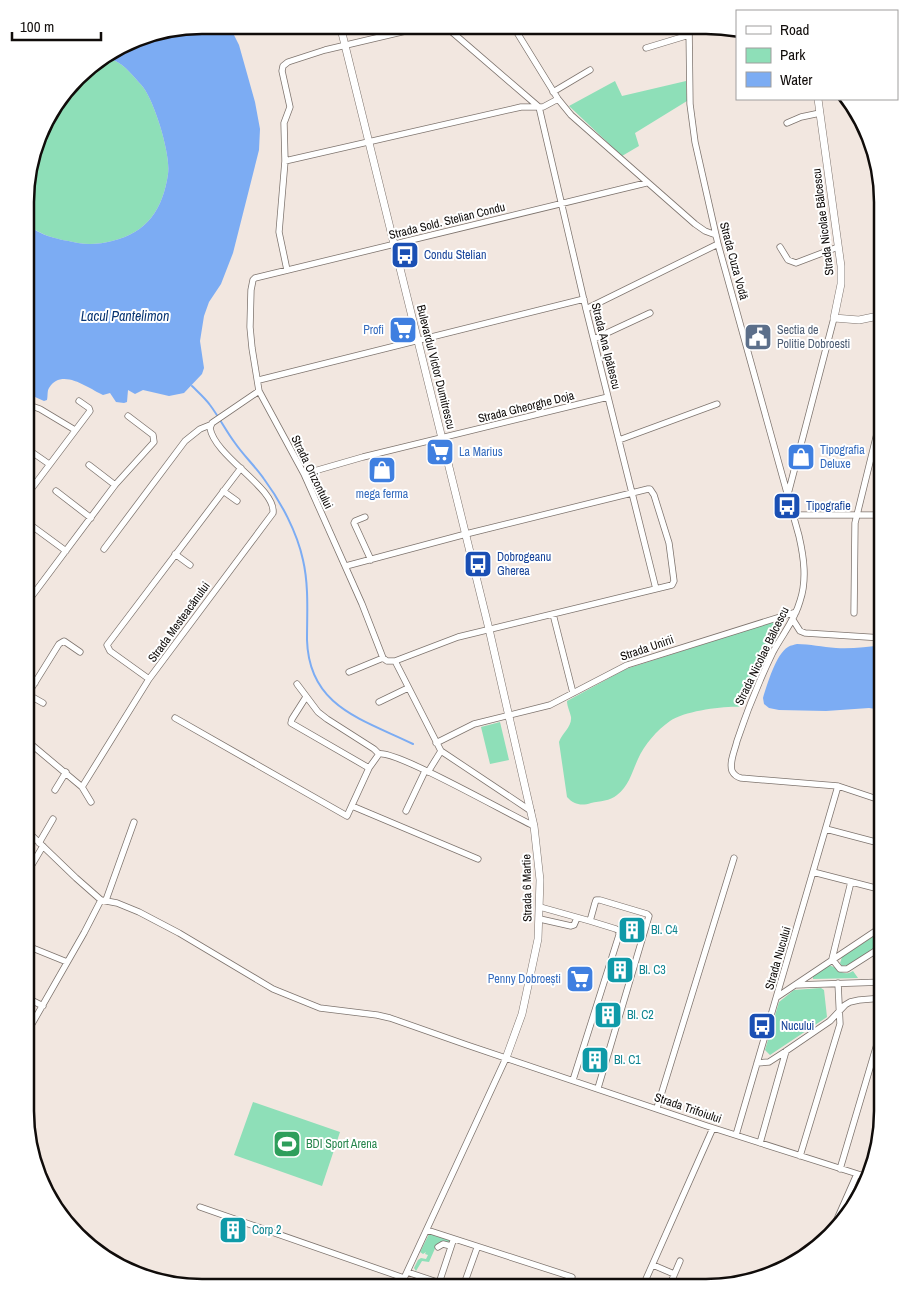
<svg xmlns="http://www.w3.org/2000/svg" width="908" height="1313" font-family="'Archivo Narrow',sans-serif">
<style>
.green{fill:#8edfb8}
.water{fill:#7cacf3}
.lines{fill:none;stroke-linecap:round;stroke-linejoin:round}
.stream{stroke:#7cacf3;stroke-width:2}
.minor-casing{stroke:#7e746e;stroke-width:7}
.tertiary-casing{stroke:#7e746e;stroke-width:8}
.minor{stroke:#fff;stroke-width:5.5}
.tertiary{stroke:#fff;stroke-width:7}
.labels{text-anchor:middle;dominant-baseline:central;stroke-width:4;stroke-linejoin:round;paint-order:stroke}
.street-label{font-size:12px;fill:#100c0a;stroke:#fff}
.transit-label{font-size:12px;fill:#164399;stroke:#fff;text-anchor:start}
.shop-label{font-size:12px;fill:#366cbe;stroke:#fff;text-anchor:end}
.service-label{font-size:12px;fill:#4e5e75;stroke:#fff;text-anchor:start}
.culture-label{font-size:12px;fill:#0d838f;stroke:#fff;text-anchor:start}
.leisure-label{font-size:12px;fill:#27864d;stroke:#fff;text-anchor:start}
.water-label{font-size:14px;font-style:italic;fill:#083573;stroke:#fff}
.rim{fill:none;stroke:#100c0a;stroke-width:2.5}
</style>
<rect width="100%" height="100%" fill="#f2e7e0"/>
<path class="green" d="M106,57C122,63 125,67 136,79C138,82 141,84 143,87C155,103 171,155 168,174C163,209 147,233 112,241C101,244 89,245 78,243C58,239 42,237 26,223L27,178L49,114L85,69Z
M615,81L622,96L686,81L687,101L635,133L639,146L622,156L569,106Z
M779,620L783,621V625L767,648L741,707C723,706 685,711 670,721C657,730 644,745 638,759C632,772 629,786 617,795C610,801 600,801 591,803C582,806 574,805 567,797L559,742C562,733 572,727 571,717C570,712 567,706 567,701L626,669Z
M500,722L509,760L490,764L481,727Z
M883,930V942L849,965L842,966L840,963L842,957Z
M828,965C839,967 842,978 853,971L858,978L813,979V976Z
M821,988L824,990L827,1017L770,1055L765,1050L779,1002L794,990Z
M253,1102L340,1132L322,1186L234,1155Z
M430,1232L433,1233L435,1236L450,1239L449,1242L437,1244L429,1262L422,1261L416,1271L414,1268L418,1260L421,1258L426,1259L428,1255L425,1254L426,1252L423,1254L420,1252Z"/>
<path class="water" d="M202,25H229L239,45L255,102L260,129L259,150L233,253L221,284L209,302L204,316L200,341L204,368L202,374L184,393L169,396L143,390L135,394L128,390L127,402L124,403L116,402L110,393L103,395C89,389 62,367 49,388C47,391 48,396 47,400L44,401L26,393V223C41,237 59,239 78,243C89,245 101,244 112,241C147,233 163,209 168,174C171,155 155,103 143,87C141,84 138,82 136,79C125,67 122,63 106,57L145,34Z
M797,644C810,644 822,647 836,648C851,649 867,647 883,645V710L869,708L826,711L779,710L769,708L764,704L763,698C767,685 776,654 788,647C791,645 794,645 797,644Z"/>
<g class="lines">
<path class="stream" d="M192,386C198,392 205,398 210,405C219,417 226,431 235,443C244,456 255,466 264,479C281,502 297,532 303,560C309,586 307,614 307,640C309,707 362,719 413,744"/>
<defs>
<path id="minor" d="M445,26L539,107L586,309L656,589
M513,26L558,99L571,115L695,224L705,231L716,235
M689,26L690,104L695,142L718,244L799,536C804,558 807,580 800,601C795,620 782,635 773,652C759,681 747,711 737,741C735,750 729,762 732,771C734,775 737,777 741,778L838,786L883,801
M646,48L689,35
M553,92L590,70
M787,123L801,117L820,113
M285,161L521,107H543L558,99
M780,247L788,260L796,263L838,247
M287,270L279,232L285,161L284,123L290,107L282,71L283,66L288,62L325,50L427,26
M586,309L718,244
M594,339L650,313
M259,380L584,299
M26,404L40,409L75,430
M619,440L717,404
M26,448L49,464
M89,465L115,485
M304,474L363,457L608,397
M56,491L91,518
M223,491L237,501
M788,494L834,318
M26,496L90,411L89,408L79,401
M793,515H883
M365,517L355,521L354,523L371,560
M32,526L66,551
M104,549L185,441L200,429L210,425
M175,554L190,565
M346,566L466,534L648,489H650L654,495L669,543L674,581L672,585L458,637L395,661H387L383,658L362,604L304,474L259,391L252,348L250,327L251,290L253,280L255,278L646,183
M26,604L115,485L154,442L153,435L128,416
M854,613L855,523L883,409
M553,614L573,693
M793,620L800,631L805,633L883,638
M395,661L441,751L531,811
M349,672L383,658
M26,676L35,683
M149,679L110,651L107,645L241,468
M297,684L318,712L327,719L374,749L379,754C396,750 510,815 534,826
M27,694L43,703
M26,697L59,644L64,641L80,652
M306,697L292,719L291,723L369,768
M379,702L408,688
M175,718L347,816L369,768L379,754
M26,740L82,787L91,802
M436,743L474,724L550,705L627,665L796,612
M428,772L441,751
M82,787L149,679L273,513C276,488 215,457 210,428L212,423L259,391
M55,790L66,772
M352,806L478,859
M406,811L425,771
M25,829L76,878L101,900
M826,829L883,844
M39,843L53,819
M30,868L43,846
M813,872L883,890
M851,882L832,959L840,969H847L883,946
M101,900L117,903L139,912L179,933L273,989L320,1008L377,1015L390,1018L467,1045L707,1126L864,1176
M106,900L134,822
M540,907L590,921
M540,919L571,926L574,925L577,918
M25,945L67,962
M795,985L883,982
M25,997L43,1006
M777,997L883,926
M25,1036L84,933L101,900
M757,1063L769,1062L786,1051L830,1021L845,1005L850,1002L859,1000L883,998
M573,1080L619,935V931L616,929L590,921L595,903L596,900H600L647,914L649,916L598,1088
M657,1108L734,858
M736,1135L838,786
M760,1143L786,1051
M800,1156L840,1024L838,983
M840,1169L883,1024
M200,1207L404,1278
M834,1226L857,1174
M427,1230L572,1277
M438,1247L443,1244L451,1246
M653,1265L674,1274
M407,1272L452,1287
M439,1283L453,1241
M400,1287L506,1058
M463,1287L477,1248
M669,1287L680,1261
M642,1288L713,1128"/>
<path id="tertiary" d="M340,25L489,629L534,826L540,880L538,939L522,1014L506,1058
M818,99L841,266V284L834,318L859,320L883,315"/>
</defs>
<use href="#minor" class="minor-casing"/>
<use href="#tertiary" class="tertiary-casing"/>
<use href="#minor" class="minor"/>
<use href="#tertiary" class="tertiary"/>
</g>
<defs>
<symbol id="bus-square" viewBox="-11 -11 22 22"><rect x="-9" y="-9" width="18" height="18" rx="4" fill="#1a4fb4" stroke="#fff"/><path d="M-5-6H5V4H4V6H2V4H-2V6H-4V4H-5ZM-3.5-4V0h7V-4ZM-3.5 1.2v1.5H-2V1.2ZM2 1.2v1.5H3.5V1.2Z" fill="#fff"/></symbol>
<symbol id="supermarket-square" viewBox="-11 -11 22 22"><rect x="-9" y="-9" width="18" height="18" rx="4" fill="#3f7fe0" stroke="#fff"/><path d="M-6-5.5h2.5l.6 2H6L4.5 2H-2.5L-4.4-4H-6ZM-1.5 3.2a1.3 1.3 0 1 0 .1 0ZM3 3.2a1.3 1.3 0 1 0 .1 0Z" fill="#fff"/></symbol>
<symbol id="civic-square" viewBox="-11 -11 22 22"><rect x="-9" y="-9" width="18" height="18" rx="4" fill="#5c6f8a" stroke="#fff"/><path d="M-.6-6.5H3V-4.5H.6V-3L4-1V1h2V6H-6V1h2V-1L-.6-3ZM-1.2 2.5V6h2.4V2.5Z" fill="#fff"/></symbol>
<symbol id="shop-square" viewBox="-11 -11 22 22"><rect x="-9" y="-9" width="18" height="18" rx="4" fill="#3f7fe0" stroke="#fff"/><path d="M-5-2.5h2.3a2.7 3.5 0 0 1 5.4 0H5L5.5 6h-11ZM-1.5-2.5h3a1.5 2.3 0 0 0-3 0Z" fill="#fff"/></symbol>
<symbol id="building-square" viewBox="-11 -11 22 22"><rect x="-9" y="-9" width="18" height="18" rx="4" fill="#0f9aa8" stroke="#fff"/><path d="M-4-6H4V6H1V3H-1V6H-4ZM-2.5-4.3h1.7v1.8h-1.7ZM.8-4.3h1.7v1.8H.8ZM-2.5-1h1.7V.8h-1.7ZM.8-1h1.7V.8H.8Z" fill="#fff"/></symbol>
<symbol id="stadium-square" viewBox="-11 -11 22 22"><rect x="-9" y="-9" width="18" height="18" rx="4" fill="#2e9e5b" stroke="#fff"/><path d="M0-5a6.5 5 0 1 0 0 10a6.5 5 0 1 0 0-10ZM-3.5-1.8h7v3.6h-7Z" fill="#fff"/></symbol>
</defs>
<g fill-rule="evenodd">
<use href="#bus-square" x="389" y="239" width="32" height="32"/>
<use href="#supermarket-square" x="387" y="314" width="32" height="32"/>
<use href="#civic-square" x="742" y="321" width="32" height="32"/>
<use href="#supermarket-square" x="424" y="436" width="32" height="32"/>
<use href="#shop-square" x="785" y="441" width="32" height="32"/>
<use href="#shop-square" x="366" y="454" width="32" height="32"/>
<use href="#bus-square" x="771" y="490" width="32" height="32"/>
<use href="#bus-square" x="462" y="548" width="32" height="32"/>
<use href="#building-square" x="616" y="914" width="32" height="32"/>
<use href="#building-square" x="604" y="954" width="32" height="32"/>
<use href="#supermarket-square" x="564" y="963" width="32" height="32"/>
<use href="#building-square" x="592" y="999" width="32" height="32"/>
<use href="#bus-square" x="746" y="1010" width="32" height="32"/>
<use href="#building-square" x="579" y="1044" width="32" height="32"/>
<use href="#stadium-square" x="271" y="1128" width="32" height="32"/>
<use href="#building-square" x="217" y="1214" width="32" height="32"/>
</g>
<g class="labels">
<g class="street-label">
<text transform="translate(447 221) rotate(-14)">Strada Sold. Stelian Condu</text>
<text transform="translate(823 222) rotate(-97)">Strada Nicolae Bălcescu</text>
<text transform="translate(734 261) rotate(75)">Strada Cuza Vodă</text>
<text transform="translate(606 346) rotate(76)">Strada Ana Ipătescu</text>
<text transform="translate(436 367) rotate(76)">Bulevardul Victor Dumitrescu</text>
<text transform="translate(526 407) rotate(-14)">Strada Gheorghe Doja</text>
<text transform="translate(312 472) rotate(64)">Strada Orizontului</text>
<text transform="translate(179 622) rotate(-54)">Strada Mesteacănului</text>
<text transform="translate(647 648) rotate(-19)">Strada Unirii</text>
<text transform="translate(762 656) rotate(-64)">Strada Nicolae Bălcescu</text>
<text transform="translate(527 888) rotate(-91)">Strada 6 Martie</text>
<text transform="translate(778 958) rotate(-74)">Strada Nucului</text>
<text transform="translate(688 1108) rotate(19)">Strada Trifoiului</text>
</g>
<g class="transit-label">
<text x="424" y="255">Condu Stelian</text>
<text x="806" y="506">Tipografie</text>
<text x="497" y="557">Dobrogeanu<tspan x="497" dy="14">Gherea</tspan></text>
<text x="781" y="1026">Nucului</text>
</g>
<g class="shop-label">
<text x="384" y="330">Profi</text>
<text x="820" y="450" text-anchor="start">Tipografia<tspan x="820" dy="14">Deluxe</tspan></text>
<text x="459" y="452" text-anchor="start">La Marius</text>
<text x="382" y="494" text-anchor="middle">mega ferma</text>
<text x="561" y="979">Penny Dobroești</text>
</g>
<g class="service-label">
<text x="777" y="330">Sectia de<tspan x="777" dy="14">Politie Dobroesti</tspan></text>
</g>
<g class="culture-label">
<text x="651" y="930">Bl. C4</text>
<text x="639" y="970">Bl. C3</text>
<text x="627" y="1015">Bl. C2</text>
<text x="614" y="1060">Bl. C1</text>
<text x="252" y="1230">Corp 2</text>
</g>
<g class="leisure-label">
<text x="306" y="1144">BDI Sport Arena</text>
</g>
<g class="water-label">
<text x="125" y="316">Lacul Pantelimon</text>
</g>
</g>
<path d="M0 0H908V1313H0ZM202 34H706A168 168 0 0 1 874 202V1111A168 168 0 0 1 706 1279H202A168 168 0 0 1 34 1111V202A168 168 0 0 1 202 34Z" fill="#fff" fill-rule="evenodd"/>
<path class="rim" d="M202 34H706A168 168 0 0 1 874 202V1111A168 168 0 0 1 706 1279H202A168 168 0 0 1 34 1111V202A168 168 0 0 1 202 34Z"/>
<rect x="736" y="10" width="162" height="90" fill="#ffffff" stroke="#9f9e9d"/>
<rect x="746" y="26" width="25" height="8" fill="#ffffff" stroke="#9f9e9d"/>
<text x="780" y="35" font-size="15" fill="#100c0a">Road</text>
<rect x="746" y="48" width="25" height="15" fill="#8edfb8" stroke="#9f9e9d"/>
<text x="780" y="60" font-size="15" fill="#100c0a">Park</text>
<rect x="746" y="72" width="25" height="15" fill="#7cacf3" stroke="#9f9e9d"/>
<text x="780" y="85" font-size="15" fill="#100c0a">Water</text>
<path d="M12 32v8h89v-8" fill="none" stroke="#100c0a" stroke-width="2.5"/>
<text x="20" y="32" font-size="15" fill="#100c0a" stroke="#ffffff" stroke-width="4" paint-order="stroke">100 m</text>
</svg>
